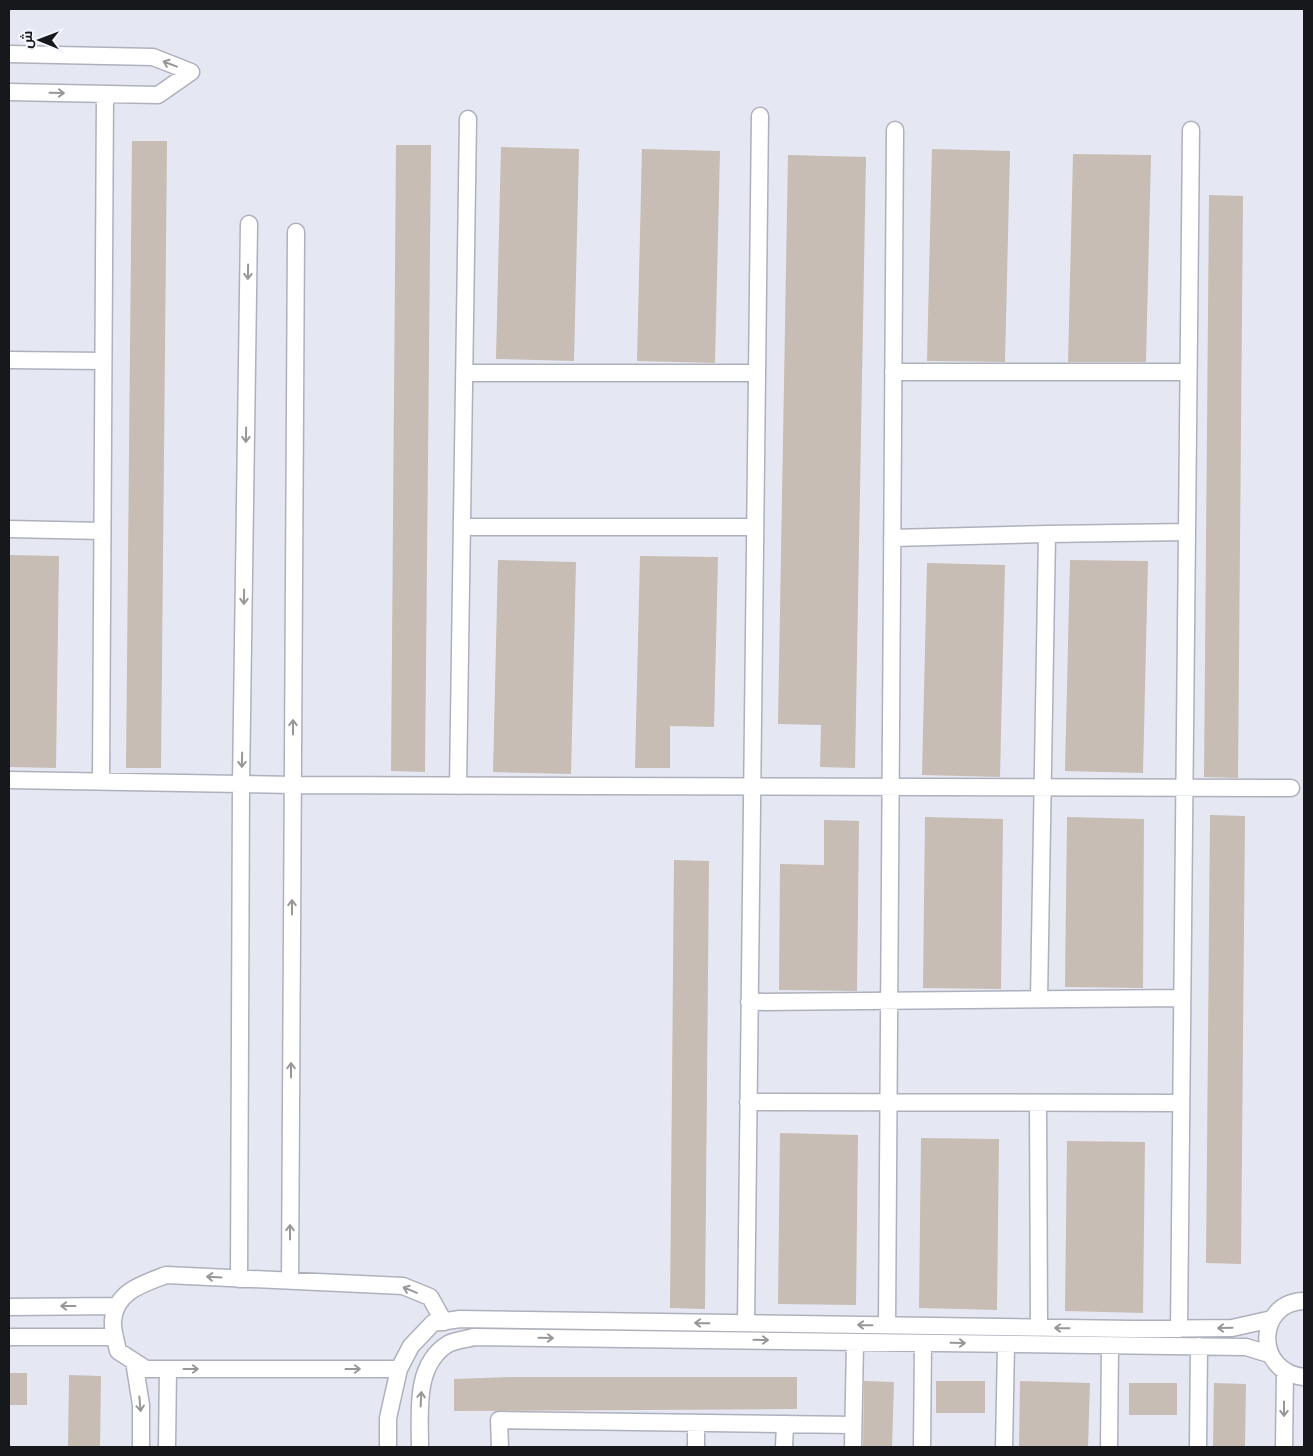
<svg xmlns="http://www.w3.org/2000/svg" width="1313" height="1456" font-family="'Sofia Sans Condensed',Cairo,sans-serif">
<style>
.building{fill:#c7bdb4}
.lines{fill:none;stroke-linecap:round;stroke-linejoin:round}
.minor-casing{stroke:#aeb1bc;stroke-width:19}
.minor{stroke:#fff;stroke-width:16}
.oneway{stroke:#979799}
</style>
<rect width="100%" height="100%" fill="#e5e8f3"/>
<path class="building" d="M132,141H167L161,768H126Z
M396,145H431L425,772L391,771Z
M501,147L579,149L574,361L496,359Z
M642,149L720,151L715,363L637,361Z
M932,149L1010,151L1005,362L927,361Z
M1073,154L1151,155L1146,362H1068Z
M788,155L866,157L855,768L820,767L821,725L778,724Z
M1209,195L1243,196L1238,778L1204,777Z
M9,555L59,556L56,768L9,767Z
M640,556L718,557L714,727L670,726V768H635Z
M498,560L576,562L571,774L493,772Z
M1070,560L1148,561L1143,773L1065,771Z
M927,563L1005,565L1000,777L922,775Z
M1210,815L1245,816L1241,1264L1206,1263Z
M925,817L1003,819L1001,989L923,988Z
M1067,817L1144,819L1143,988L1065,987Z
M824,820L859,821L857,991L779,990L780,864L824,865Z
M674,860L709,861L705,1309L670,1308Z
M780,1133L858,1135L856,1305L778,1304Z
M921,1138L999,1139L997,1310L919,1308Z
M1067,1141L1145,1142L1143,1313L1065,1311Z
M9,1373H27V1405H9Z
M69,1375L101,1376L100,1447H68Z
M513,1377H797V1409L454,1411V1379Z
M864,1381L894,1382L892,1447H863Z
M936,1381H985V1413H936Z
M1020,1381L1090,1383L1088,1447H1019Z
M1129,1383H1177V1415H1129Z
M1214,1383L1246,1384L1245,1447H1213Z"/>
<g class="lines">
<defs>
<path id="minor" d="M9,54L153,57L191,72L158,95L9,92
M9,360L103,361
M893,372H1188
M464,373H757
M462,527H755
M9,529L102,531
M1047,534L1187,532
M892,538L1047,534L1039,999
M9,780L293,785L1291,788
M101,782L105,94
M458,786L468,119
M749,1002L1182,998
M748,1102L1181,1103
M1038,1103L1039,1327
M239,1279L241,784L249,224
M290,1281L296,232
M1304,1301C1256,1302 1254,1372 1304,1377
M9,1307L116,1306
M746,1323L760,116
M887,1325L895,130
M1179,1329L1191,130
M9,1337H115
M134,1361L141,1405V1447
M399,1369H146L118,1351C116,1341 112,1329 113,1320C116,1291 143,1284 166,1275L403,1286L430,1297L444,1322
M167,1447L168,1369
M388,1447V1418L399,1369L411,1346L433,1323L460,1319L1131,1329L1232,1328L1272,1319
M420,1447C420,1412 414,1365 448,1344C455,1340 467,1339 474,1337L1246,1347L1269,1354
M500,1447L499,1420L853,1425
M696,1447V1423
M784,1447L785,1424
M853,1447L855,1342
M922,1447L923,1343
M1004,1447L1006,1344
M1109,1447L1110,1345
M1198,1447L1199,1346
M1284,1447L1285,1372"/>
</defs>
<use href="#minor" class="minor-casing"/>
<use href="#minor" class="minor"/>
</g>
<defs><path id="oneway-shaft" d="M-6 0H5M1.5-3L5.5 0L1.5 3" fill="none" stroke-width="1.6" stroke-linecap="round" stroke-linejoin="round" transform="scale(1.25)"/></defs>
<g class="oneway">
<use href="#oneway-shaft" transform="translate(170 64) rotate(-159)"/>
<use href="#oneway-shaft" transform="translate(57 93) rotate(1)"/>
<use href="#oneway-shaft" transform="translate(248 272) rotate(91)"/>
<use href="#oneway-shaft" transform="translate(246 435) rotate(91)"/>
<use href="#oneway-shaft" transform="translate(244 597) rotate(91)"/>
<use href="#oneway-shaft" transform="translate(293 727) rotate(-90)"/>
<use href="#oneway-shaft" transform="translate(242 760) rotate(91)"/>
<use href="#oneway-shaft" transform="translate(292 907) rotate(-90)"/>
<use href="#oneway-shaft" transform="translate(291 1070) rotate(-90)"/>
<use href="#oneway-shaft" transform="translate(290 1232) rotate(-90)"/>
<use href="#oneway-shaft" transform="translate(214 1277) rotate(-177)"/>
<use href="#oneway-shaft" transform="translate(410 1290) rotate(-158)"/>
<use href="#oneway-shaft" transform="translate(68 1306) rotate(180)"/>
<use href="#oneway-shaft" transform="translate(702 1323) rotate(-179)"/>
<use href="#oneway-shaft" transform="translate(865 1325) rotate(-179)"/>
<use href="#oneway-shaft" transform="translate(1062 1328) rotate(-179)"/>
<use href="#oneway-shaft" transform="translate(1225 1328) rotate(179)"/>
<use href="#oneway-shaft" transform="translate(546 1338) rotate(1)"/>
<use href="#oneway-shaft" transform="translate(761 1340) rotate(1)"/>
<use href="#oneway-shaft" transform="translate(958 1343) rotate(1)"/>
<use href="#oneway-shaft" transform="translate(191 1369)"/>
<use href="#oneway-shaft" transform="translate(353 1369)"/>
<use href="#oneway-shaft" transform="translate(421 1399) rotate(-87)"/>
<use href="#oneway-shaft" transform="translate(140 1404) rotate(85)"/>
<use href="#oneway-shaft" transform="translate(1284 1409) rotate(90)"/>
</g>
<rect width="1313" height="1456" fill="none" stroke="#17181c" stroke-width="20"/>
<g transform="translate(40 40) rotate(271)" stroke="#f3f5fe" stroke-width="4" paint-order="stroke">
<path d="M0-4L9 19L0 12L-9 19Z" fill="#17181c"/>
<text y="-8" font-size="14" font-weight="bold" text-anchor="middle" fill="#17181c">ش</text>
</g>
</svg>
